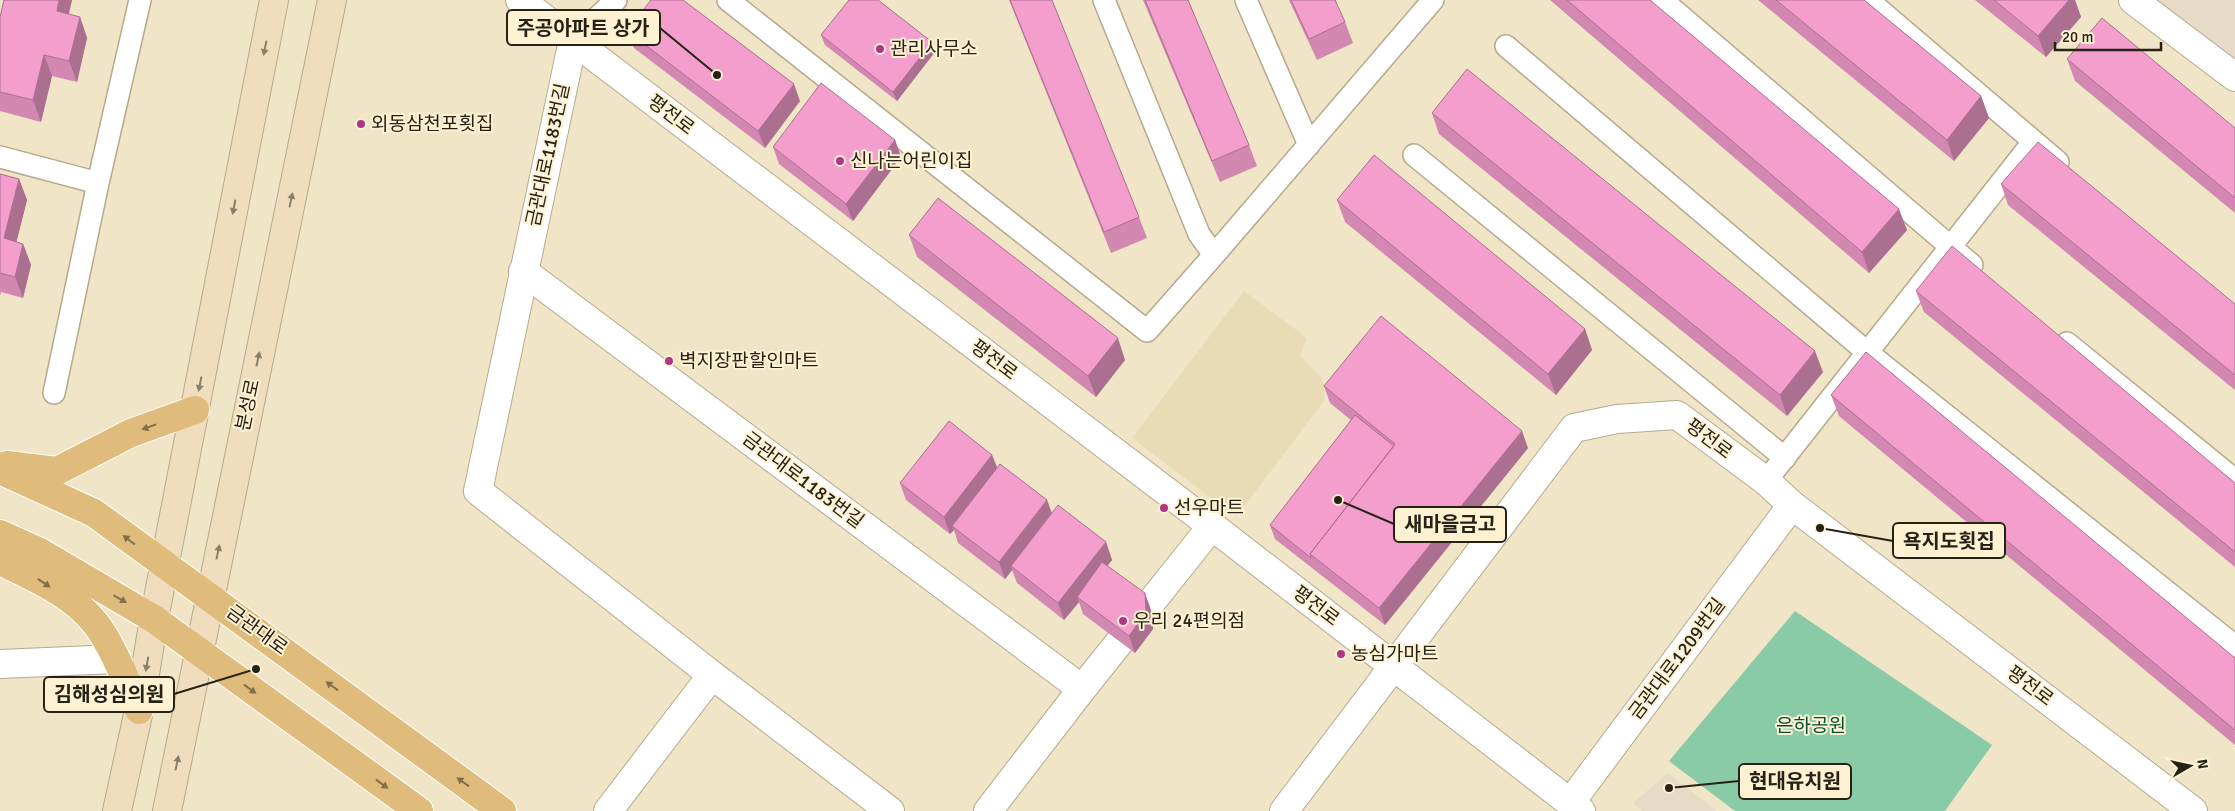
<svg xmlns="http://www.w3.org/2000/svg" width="2235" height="811" font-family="Signika,'Noto Sans KR',sans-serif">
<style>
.built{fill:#e9dbb5}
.education{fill:#e5dbc6}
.green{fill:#89cba6}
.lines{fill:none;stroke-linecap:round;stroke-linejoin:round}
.lane-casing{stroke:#b5aa8d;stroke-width:24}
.street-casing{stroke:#b5aa8d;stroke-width:30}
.secondary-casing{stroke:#b5aa8d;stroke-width:30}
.primary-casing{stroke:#fff;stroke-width:30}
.lane{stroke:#fff;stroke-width:21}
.street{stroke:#fff;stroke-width:28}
.secondary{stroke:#efddbd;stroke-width:28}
.primary{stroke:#dfbb7c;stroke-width:28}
.wall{fill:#d288b0}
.shaded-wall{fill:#ab6f90}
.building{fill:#f49ecd;stroke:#ab6f90}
.oneway{fill:#8a806a}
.oneway2{fill:#826e49}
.poi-dot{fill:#b13586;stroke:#fef2d3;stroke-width:2}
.labels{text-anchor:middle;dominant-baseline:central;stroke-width:4;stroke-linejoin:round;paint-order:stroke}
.poi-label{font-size:19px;fill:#262216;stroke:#fef2d3;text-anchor:start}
.street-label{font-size:19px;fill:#262216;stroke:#fef2d3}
.park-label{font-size:19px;fill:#005131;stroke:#fef2d3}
.leader{fill:none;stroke:#262216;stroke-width:2}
.callout-dot{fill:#262216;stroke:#fef2d3;stroke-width:2}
.callout{fill:#fef2d3;stroke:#262216;stroke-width:2}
.callout-label{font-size:20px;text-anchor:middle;font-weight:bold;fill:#262216}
</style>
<rect width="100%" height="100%" fill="#f0e5c6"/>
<path class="built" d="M1244,291L1307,338L1300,356L1319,375L1325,385L1324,401L1236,517L1132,438Z"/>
<path class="education" d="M2157,0H2235V59L2222,52Z
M1668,773L1717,811H1642L1633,803Z"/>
<path class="green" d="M1795,611L1992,745L1945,811H1735L1669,761Z"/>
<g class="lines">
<defs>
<path id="lane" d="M728,0L1147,331L1214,255L1199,234L1104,0
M1246,0L1309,145
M1662,0L1972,265
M1868,0L2058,162
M573,40L616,0
M1506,46L1868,353L2235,646
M1414,155L1785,458
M0,157L98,183
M1214,255L1433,0
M2067,343L2235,480
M54,393L98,183L140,0
M1766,481L2033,142"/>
<path id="street" d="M520,0L1212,526L1581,811
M2133,0L2235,77
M573,40L478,491L712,675L608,811
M523,271L1082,689
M0,664L115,659
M712,675L890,811
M1570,803L1792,505
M988,811L1082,689L1212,526
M1284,811L1574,428L1617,419L1677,415L1766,481L1792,505L2193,811"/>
<path id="secondary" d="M117,811L139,710L154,619L274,0
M167,811L332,0"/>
<path id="primary" d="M7,465L57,471L131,433L195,410
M0,470L94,513L502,811
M0,534L40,552L154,619L419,811
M0,561C33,577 73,594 96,624C113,646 127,684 139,710"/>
</defs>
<use href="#lane" class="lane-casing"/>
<use href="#street" class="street-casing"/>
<use href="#secondary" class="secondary-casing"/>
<use href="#primary" class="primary-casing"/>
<use href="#lane" class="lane"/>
<use href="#street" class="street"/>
<use href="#secondary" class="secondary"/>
<use href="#primary" class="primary"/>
</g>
<path class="wall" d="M4,0H72L69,14L80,17L87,38L77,82L52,76L41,122L0,111V17Z
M1009,0H1052L1139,217L1147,238L1111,253Z
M1143,0H1188L1249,145L1257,166L1220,182Z
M1289,0H1335L1345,22L1353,43L1317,60Z
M1550,0H1650L1907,230L1869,273Z
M1758,0H1864L1981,96L1989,118L1954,161Z
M1975,0H2075L2081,17L2046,57Z
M627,31L800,101L765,148L634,48Z
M821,35L932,42L935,52L897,101L825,45Z
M2067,59L2235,128V213L2075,81Z
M1432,113L1823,372L1787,416L1439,134Z
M895,140L901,157L853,221L779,164L773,147Z
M0,174L19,179L27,200L16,242L23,244L31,265L23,298L1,292L0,296Z
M2001,184L2235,304V390L2008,205Z
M1337,200L1585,329L1592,350L1556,395L1345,222Z
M909,235L1125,360L1096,397L917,257Z
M1916,291L2235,483V567L1924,312Z
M1324,386L1528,448L1385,625L1275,539L1270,525L1351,420L1330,403Z
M1831,395L2235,658V745L1839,416Z
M992,455L997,468L1047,500L1052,513L1106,542L1112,560L1107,566L1151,610L1153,629L1135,653L1083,614L1079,602L1064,620L1017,583L1012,570L1005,579L958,543L954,530L950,534L906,500L900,483Z"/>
<path class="shaded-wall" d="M59,0H72L64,33L57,11Z
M2069,0H2075L2081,17L2046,57L2038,36Z
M80,17L87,38L77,82L69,61Z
M932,42L935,52L897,101L893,92Z
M44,55L52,76L41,122L33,100Z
M794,84L800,101L765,148L758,131Z
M1981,96L1989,118L1954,161L1947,140Z
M895,140L901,157L853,221L846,204Z
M19,179L27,200L12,260L4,238Z
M1899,209L1907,230L1869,273L1862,252Z
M23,244L31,265L23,298L15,277Z
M1585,329L1592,350L1556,395L1548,374Z
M1118,338L1125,360L1096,397L1088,376Z
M1815,351L1823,372L1787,416L1780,395Z
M1522,431L1528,448L1385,625L1379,608Z
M992,455L999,472L952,526L954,530L950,534L944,517Z
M1047,500L1053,517L1011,566L1012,570L1005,579L999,562Z
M1106,542L1112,560L1081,600L1077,597L1079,602L1064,620L1058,603Z
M1145,593L1151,610L1153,629L1135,653L1129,636Z"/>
<path class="building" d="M4,0H59L57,11L80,17L69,61L44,55L33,100L0,92V17Z
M651,0H683L794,84L758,131L627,31Z
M849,0H878L932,42L893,92L821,35Z
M1010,0H1052L1139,217L1104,232Z
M1145,0H1188L1249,145L1212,161Z
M1291,0H1335L1345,22L1309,39Z
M1567,0H1650L1899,209L1862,252Z
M1776,0H1864L1981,96L1947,140Z
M1994,0H2069L2038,36Z
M2102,18L2235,128V198L2067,59Z
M1467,69L1815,351L1780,395L1432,113Z
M821,83L895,140L846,204L773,147Z
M2038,142L2235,304V375L2001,184Z
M1374,155L1585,329L1548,374L1337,200Z
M0,174L19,179L4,238L23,244L15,277L0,273Z
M938,198L1118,338L1088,376L909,235Z
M1952,246L2235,483V552L1916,291Z
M1381,316L1522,431L1379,608L1310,554L1395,444L1324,386Z
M1866,352L2235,658V730L1831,395Z
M1355,415L1394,446L1310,554L1311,558L1270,525Z
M949,421L992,455L944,517L900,483Z
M1000,464L1047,500L999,562L952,526Z
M1058,505L1106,542L1058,603L1011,566Z
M1102,562L1145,593L1146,612L1129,636L1077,597Z"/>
<defs><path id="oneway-solid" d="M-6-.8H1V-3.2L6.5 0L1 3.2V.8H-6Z" transform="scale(1.25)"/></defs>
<g class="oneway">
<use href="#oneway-solid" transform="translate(265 48) rotate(101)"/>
<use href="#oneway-solid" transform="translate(291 200) rotate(-78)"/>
<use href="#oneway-solid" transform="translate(234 207) rotate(101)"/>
<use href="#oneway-solid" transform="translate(258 359) rotate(-78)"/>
<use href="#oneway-solid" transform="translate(200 384) rotate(101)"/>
<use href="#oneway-solid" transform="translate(218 552) rotate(-78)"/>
<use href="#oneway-solid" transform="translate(147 664) rotate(100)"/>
<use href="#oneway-solid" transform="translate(177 763) rotate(-78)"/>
</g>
<g class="oneway2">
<use href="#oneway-solid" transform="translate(149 427) rotate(160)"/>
<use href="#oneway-solid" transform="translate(129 540) rotate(-143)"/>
<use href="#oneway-solid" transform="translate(44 583) rotate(34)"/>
<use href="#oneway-solid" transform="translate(120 599) rotate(30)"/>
<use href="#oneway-solid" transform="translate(332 686) rotate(-144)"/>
<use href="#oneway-solid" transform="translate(250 689) rotate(36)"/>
<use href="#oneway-solid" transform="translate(463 782) rotate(-144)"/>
<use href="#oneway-solid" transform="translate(382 784) rotate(36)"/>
</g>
<g class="poi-dot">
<circle cx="880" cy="49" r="5"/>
<circle cx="361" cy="124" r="5"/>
<circle cx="840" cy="161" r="5"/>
<circle cx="669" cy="361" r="5"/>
<circle cx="1164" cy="508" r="5"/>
<circle cx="1123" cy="621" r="5"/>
<circle cx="1341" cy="654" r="5"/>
</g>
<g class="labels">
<g class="poi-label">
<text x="890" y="49">관리사무소</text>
<text x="371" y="124">외동삼천포횟집</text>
<text x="850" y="161">신나는어린이집</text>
<text x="679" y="361">벽지장판할인마트</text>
<text x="1174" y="508">선우마트</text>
<text x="1133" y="621">우리 24편의점</text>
<text x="1351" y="654">농심가마트</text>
</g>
<g class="street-label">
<text transform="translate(671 115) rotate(37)">평전로</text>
<text transform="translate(548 155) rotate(-78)">금관대로1183번길</text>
<text transform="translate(994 360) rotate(37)">평전로</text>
<text transform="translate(248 405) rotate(-78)">분성로</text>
<text transform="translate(1709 439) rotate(37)">평전로</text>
<text transform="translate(803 480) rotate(37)">금관대로1183번길</text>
<text transform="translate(1316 606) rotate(37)">평전로</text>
<text transform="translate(257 630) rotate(36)">금관대로</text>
<text transform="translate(1677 659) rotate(-53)">금관대로1209번길</text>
<text transform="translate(2030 686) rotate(37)">평전로</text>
</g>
<g class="park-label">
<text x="1811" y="726">은하공원</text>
</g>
</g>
<path class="leader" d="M717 75L660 28M1338 500L1394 524M1820 528L1893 541M256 669L174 694M1669 788L1739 781"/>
<g class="callout-dot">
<circle cx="717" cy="75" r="5"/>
<circle cx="1338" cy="500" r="5"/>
<circle cx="1820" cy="528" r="5"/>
<circle cx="256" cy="669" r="5"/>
<circle cx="1669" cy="788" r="5"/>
</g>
<g class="callout">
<rect x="507" y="10" width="153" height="35" rx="5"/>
<rect x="1394" y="507" width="112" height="35" rx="5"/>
<rect x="1893" y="523" width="112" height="35" rx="5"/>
<rect x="44" y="677" width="130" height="35" rx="5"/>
<rect x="1739" y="764" width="112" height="35" rx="5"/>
</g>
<g class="callout-label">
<text x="583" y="35">주공아파트 상가</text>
<text x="1450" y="531">새마을금고</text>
<text x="1949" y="548">욕지도횟집</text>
<text x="109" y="701">김해성심의원</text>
<text x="1795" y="788">현대유치원</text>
</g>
<g transform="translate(2190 766) rotate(81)" stroke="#fef2d3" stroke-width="4" paint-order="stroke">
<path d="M0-4L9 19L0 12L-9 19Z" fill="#262216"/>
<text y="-8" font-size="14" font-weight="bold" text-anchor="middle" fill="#262216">N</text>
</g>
<path d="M2055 42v8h106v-8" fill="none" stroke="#262216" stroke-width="2.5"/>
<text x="2062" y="42" font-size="15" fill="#262216" stroke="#fef2d3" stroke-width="4" paint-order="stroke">20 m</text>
</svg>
